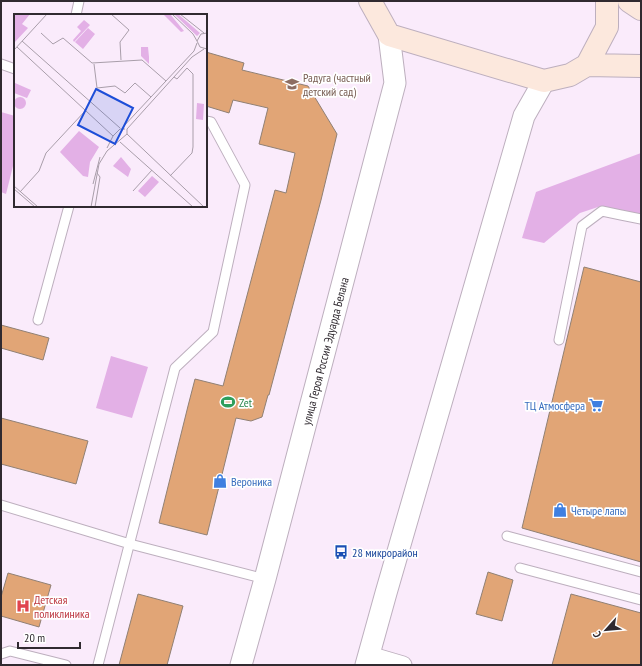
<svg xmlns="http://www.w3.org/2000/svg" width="642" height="666" font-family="'PT Sans Narrow',sans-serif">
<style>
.green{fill:#e3b0e6}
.building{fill:#e1a576;stroke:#908074}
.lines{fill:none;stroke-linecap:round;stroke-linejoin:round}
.service-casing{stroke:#bdafbe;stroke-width:11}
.minor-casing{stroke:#bdafbe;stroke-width:19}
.tertiary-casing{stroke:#bdafbe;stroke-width:23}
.secondary-casing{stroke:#bdafbe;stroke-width:24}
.service{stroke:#fff;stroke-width:9}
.minor{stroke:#fff;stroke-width:17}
.tertiary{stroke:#fff;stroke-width:21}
.secondary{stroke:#fce8dd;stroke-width:22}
.labels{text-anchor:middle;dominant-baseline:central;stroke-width:3.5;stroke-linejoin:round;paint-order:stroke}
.education-label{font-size:12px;fill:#785e54;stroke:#fff;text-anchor:start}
.street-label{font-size:12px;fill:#302a30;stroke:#fff}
.leisure-label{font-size:12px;fill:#27864d;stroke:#fff;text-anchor:start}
.shop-label{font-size:12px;fill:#366cbe;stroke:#fff;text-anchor:start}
.transit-label{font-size:12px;fill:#164399;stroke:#fff;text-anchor:start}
.health-label{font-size:12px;fill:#be3a42;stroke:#fff;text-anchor:start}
.inset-road{fill:none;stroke:#a99eaa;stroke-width:1}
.view{fill:#1d4ed8;fill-opacity:0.15;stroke:#1d4ed8;stroke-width:2}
.inset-edge{fill:none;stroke:#302a30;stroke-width:2}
</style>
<rect width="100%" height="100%" fill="#faebfb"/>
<path class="green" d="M1,112L15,116V158L6,194L1,192Z
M641,153V215L601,206L580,213L544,243L522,238L536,192Z
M111,356L148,367L132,418L96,408Z"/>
<path class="building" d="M206,52L244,63L242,70L308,86L337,134L321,200L269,395H268L262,417L251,421L236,418L207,535L159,523L188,406L195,379L223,386L275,190L286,193L295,153L259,144L268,108L233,100L229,113L206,106Z
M584,267L641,282V562L522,528Z
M1,325L49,338L43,360L1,348Z
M1,418L88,441L76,484L1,464Z
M488,572L513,580L502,621L476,614Z
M8,573L51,585L39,627L1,616V597Z
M138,594L183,606L167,665H119Z
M571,594L641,613V665H552Z"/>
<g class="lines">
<defs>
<path id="service" d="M76,15L79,1
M1,64L15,69
M38,320L69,206
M559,340L582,226L602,211L621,215L641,219
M1,505L130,544L265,579
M507,536L641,572
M520,568L641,600
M1,654L10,651L66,665
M98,665L175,368L213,332L245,185L211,122L206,121"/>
<path id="minor" d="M369,655L403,665"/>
<g id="tertiary">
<path id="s1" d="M241,665L265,579L395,83L389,35"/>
<path d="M366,665L386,593L524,116L544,81"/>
</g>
<path id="secondary" d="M370,1L389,35L544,81L570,75L587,65L607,27V1
M629,1L641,9
M587,65L641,66"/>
</defs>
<use href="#service" class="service-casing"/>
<use href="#minor" class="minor-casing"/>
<use href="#tertiary" class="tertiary-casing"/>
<use href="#secondary" class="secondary-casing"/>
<use href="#service" class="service"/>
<use href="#minor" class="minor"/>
<use href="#tertiary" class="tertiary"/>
<use href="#secondary" class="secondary"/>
</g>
<defs>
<symbol id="school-bare" viewBox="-9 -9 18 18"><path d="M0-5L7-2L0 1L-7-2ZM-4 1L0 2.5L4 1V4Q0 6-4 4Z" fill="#8d6e63" stroke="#fff" stroke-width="2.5" paint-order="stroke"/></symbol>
<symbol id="stadium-bare" viewBox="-9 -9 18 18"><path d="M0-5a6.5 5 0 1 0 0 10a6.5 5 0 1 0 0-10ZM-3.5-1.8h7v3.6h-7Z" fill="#2e9e5b" stroke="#fff" stroke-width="2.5" paint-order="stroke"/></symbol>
<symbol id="supermarket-bare" viewBox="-9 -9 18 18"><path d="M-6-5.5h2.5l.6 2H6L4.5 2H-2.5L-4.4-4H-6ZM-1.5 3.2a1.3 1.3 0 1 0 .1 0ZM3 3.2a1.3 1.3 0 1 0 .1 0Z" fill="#3f7fe0" stroke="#fff" stroke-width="2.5" paint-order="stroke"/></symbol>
<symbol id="shop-bare" viewBox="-9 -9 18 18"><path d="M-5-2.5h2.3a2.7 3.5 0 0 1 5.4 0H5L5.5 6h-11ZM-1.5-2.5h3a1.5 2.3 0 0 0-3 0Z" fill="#3f7fe0" stroke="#fff" stroke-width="2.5" paint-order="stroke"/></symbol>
<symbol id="bus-bare" viewBox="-9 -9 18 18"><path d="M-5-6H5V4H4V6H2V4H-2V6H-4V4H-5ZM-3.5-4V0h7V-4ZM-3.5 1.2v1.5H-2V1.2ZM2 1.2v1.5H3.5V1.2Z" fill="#1a4fb4" stroke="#fff" stroke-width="2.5" paint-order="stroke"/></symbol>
<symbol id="hospital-bare" viewBox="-9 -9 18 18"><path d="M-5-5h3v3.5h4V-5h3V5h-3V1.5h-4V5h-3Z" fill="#e0444e" stroke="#fff" stroke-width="2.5" paint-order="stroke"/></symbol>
</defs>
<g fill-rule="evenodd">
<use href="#school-bare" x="282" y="74" width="20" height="20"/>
<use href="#stadium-bare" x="218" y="392" width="20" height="20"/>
<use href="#supermarket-bare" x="586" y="395" width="20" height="20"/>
<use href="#shop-bare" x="210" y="471" width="20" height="20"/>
<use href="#shop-bare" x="550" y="500" width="20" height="20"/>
<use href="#bus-bare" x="331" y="542" width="20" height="20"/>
<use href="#hospital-bare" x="13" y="596" width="20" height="20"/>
</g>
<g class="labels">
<g class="education-label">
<text x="303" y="77">Радуга (частный<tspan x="303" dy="14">детский сад)</tspan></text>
</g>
<g class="street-label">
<text stroke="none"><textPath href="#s1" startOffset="325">улица Героя России Эдуарда Белана</textPath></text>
</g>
<g class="leisure-label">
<text x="239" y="402">Zet</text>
</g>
<g class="shop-label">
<text x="585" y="405" text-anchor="end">ТЦ Атмосфера</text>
<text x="231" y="481">Вероника</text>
<text x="571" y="510">Четыре лапы</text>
</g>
<g class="transit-label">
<text x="352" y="552">28 микрорайон</text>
</g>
<g class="health-label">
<text x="34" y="599">Детская<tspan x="34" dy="14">поликлиника</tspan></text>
</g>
</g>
<g transform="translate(14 14)">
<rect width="193" height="193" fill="#faebfb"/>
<path d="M0,0H16L8,10L14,14L0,29ZM149,0H156L170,17L167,18ZM160,0H164L186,19L183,22ZM70,6L76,11L60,28L59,26L67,17L63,13ZM74,14L81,20L69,35L61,28ZM134,33L135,43V50L127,42V33ZM1,69L17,76L13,84L0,79ZM0 89a6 6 0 1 1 12 0a6 6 0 1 1-12 0ZM183,89L190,90L189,106L182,105ZM65,117L85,133L76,148L74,163L69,162L46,138ZM107,143L117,155L114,163L99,152ZM138,162L145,168L131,183L124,177Z" fill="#e3b0e6"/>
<path class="inset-road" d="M97,0L115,16L106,28L107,46M158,0L179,20L183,27M166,0L190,19M27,19L39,30L49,24L78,49L128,46L152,67M193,19L187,20L183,27L186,33L193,35M8,27L106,114M3,33L99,122M0,36L33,0M80,50L83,74L101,72L111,79L121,69L137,83M108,114L180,37L183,29M113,120L190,193M106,128L179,193M93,134L99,122L106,115H111M156,162L178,139L179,133V60L173,54L163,65L160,63M79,170L86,143M0,172L24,193M0,175L21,193M119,177L138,156M6,178L25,157L32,139L72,96M77,193L85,150L93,137L113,120V115L178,43L190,35M81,193L86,163L83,159"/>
<path class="view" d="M82,75L119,94L101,130L64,111Z"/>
<rect width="193" height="193" class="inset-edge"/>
</g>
<rect width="642" height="666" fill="none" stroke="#302a30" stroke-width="4"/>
<g transform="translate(606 630) rotate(243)" stroke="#ffffff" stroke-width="3" paint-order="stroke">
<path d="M0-3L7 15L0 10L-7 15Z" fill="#302a30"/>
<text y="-6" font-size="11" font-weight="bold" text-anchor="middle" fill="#302a30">С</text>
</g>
<path d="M18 642v6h62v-6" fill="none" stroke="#302a30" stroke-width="2"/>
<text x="24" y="642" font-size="12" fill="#302a30" stroke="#ffffff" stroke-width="3" paint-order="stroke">20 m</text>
</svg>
